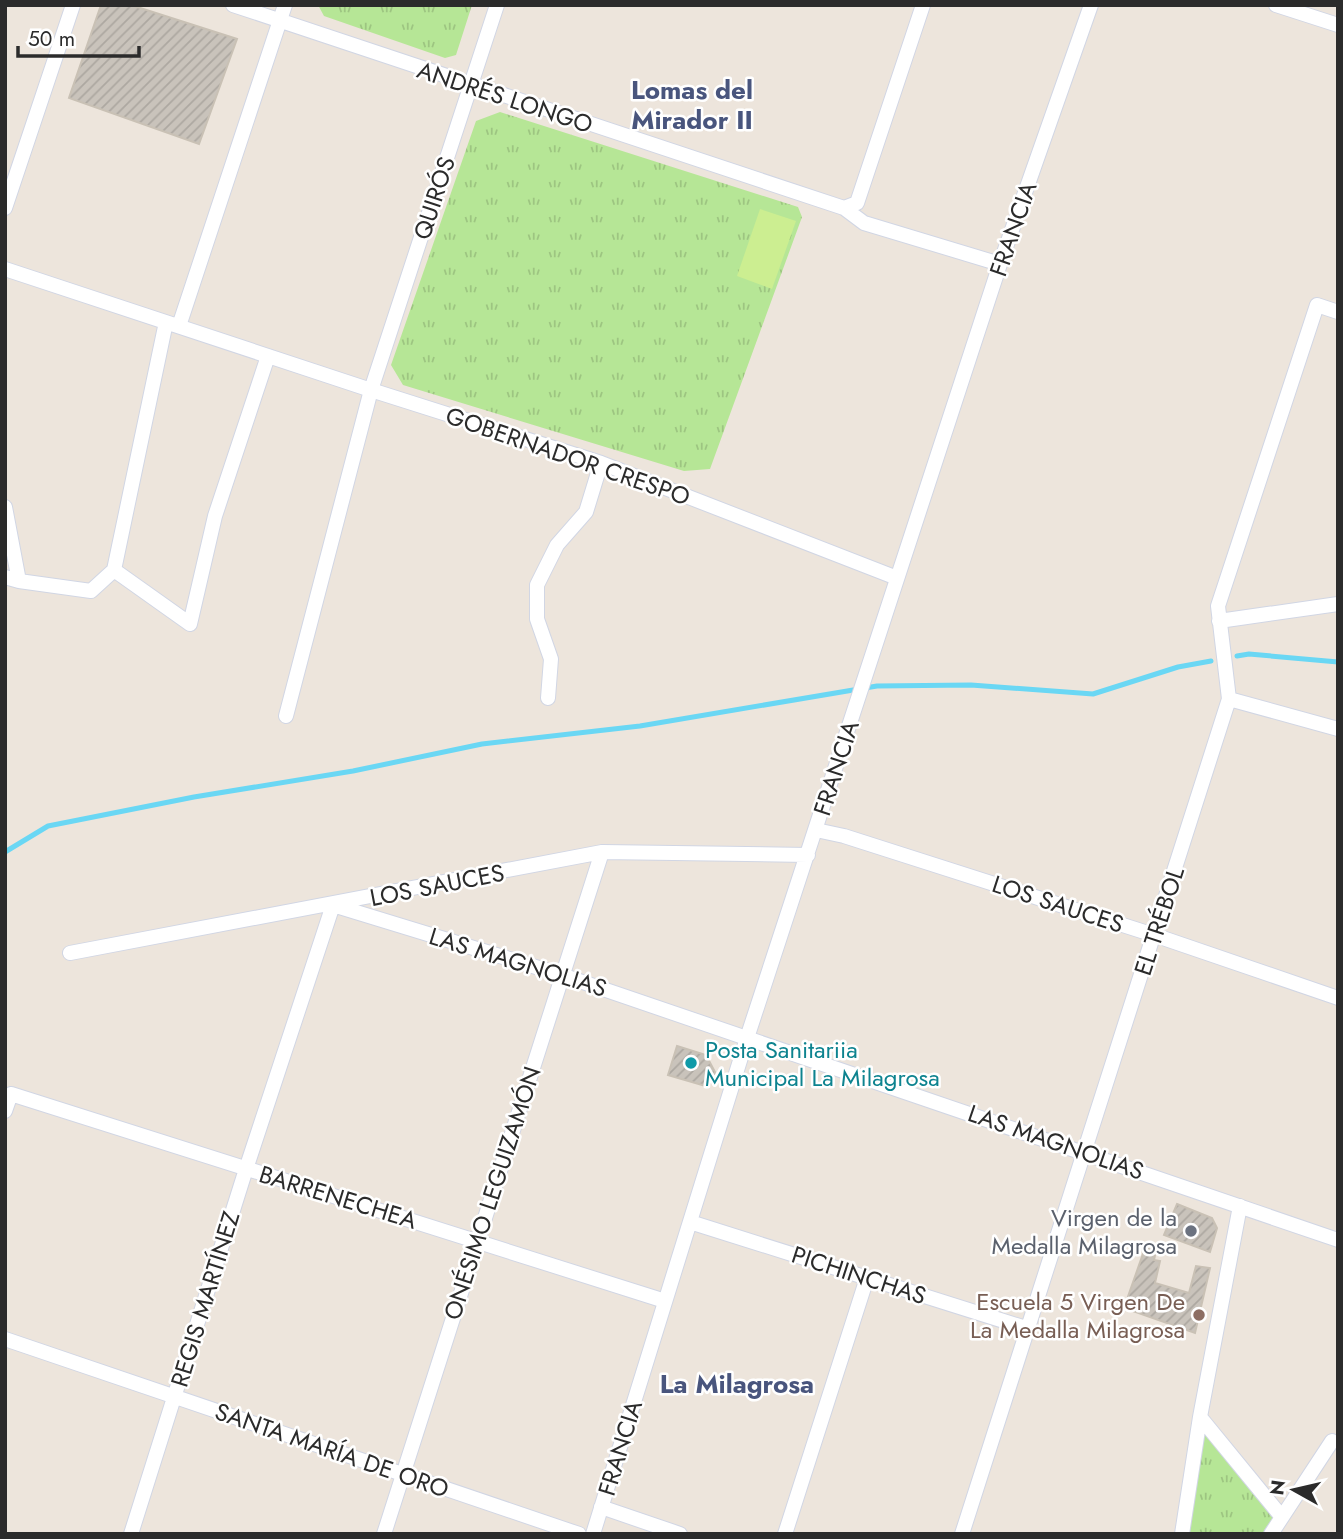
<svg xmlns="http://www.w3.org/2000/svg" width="1343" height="1539" font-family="Jost,sans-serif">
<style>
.grass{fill:url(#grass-tufts)}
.pitch{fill:#ccee91}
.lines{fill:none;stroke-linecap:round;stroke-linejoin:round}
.stream{stroke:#6ad7f4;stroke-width:5}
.building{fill:url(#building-hatch);stroke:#c9c1b5;stroke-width:2}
.street-casing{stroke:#d1d6e4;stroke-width:16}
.street{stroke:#fff;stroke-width:14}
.culture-dot{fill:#0f9aa8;stroke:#fff;stroke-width:2.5}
.worship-dot{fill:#6b7280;stroke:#fff;stroke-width:2.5}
.education-dot{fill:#8d6e63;stroke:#fff;stroke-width:2.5}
.labels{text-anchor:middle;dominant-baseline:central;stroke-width:5;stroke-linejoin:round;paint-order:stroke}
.street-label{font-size:24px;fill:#2b2b2b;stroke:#fff}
.culture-label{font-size:24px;fill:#0d838f;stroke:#fff;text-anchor:start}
.worship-label{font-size:24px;fill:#5b616d;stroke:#fff;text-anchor:end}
.education-label{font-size:24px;fill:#785e54;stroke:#fff;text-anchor:end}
.neighbourhood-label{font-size:26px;font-weight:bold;fill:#49557d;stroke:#fff}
</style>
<defs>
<pattern id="grass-tufts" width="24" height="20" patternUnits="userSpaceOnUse" patternTransform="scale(1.75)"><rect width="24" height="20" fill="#b6e696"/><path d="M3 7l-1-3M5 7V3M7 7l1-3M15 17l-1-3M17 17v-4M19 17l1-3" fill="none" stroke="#9dc581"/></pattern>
<pattern id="building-hatch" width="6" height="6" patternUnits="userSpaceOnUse" patternTransform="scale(1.75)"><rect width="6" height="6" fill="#c9c3bb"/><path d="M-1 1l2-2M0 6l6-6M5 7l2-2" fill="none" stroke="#ada8a1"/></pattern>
</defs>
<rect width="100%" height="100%" fill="#ede5dc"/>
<path class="grass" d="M318,5H472L456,55L445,58L324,16Z
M500,112L798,207L802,217L710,469L684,471L403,385L391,365L476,121Z
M1200,1417L1281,1516L1271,1534H1182Z"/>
<path class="pitch" d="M760,209L796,221L772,289L737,276Z"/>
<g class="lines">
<path class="stream" d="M1237,656L1249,654L1338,662
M5,852L48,826L194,797L353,771L482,744L640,726L877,686L971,685L1093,694L1178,667L1211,661"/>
</g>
<path class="building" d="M101,5H131L237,39L199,144L69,98Z
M677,1046L706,1055L715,1072L709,1087L668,1075Z
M1177,1204L1212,1218L1217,1228L1210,1252L1164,1235Z
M1145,1248L1156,1251L1154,1260L1160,1261L1155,1283L1189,1293L1196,1266L1210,1268L1195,1333L1124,1308Z"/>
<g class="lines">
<defs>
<path id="street" d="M233,5L844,208L864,223L1000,264
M1276,5L1338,25
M5,208L73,5
M844,208L857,203L923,5
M5,269L371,390L601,463L897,578
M179,326L285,5
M5,507L19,581
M114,570L190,624L215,516L268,356
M5,577L19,581L91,591L114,570L166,322
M1219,621L1338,604
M548,698L551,659L537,619V585L557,545L586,512L601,463
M1229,699L1338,729
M286,716L371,390L497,5
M816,830L844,836L1154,935L1338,998
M70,953L602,852L808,855
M11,1094L665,1301
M5,1111L11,1094
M690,1222L1029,1329
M5,1339L579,1534
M1200,1417L1281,1516
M601,1507L680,1534
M131,1534L246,1169L333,905L562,975L1338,1240
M384,1534L602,852
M593,1534L747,1038L1000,264L1091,5
M785,1534L867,1278
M962,1534L1229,699L1218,606L1317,305L1338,312
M1182,1534L1200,1417L1240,1206
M1271,1534L1332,1441"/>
</defs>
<use href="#street" class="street-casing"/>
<use href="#street" class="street"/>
</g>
<circle class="culture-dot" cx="691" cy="1063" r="7"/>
<circle class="worship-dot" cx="1191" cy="1231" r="7"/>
<circle class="education-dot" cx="1199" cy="1315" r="7"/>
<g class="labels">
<g class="street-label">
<text transform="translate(505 97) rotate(18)">ANDRÉS LONGO</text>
<text transform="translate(434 198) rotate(-72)">QUIRÓS</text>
<text transform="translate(1013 229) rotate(-71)">FRANCIA</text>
<text transform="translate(568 456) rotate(19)">GOBERNADOR CRESPO</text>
<text transform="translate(836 768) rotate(-72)">FRANCIA</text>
<text transform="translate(437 885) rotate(-11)">LOS SAUCES</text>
<text transform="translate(1058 904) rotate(18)">LOS SAUCES</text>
<text transform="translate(1159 921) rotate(-72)">EL TRÉBOL</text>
<text transform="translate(518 962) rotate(17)">LAS MAGNOLIAS</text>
<text transform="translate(1056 1142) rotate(19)">LAS MAGNOLIAS</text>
<text transform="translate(492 1193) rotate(-72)">ONÉSIMO LEGUIZAMÓN</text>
<text transform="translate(338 1197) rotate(17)">BARRENECHEA</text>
<text transform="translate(859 1275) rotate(18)">PICHINCHAS</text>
<text transform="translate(205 1299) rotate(-73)">REGIS MARTÍNEZ</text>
<text transform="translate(620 1448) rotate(-73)">FRANCIA</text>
<text transform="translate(332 1450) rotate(19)">SANTA MARÍA DE ORO</text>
</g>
<g class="culture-label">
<text x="705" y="1049">Posta Sanitariia<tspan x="705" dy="28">Municipal La Milagrosa</tspan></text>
</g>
<g class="worship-label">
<text x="1177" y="1217">Virgen de la<tspan x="1177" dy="28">Medalla Milagrosa</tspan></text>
</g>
<g class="education-label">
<text x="1185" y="1301">Escuela 5 Virgen De<tspan x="1185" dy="28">La Medalla Milagrosa</tspan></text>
</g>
<g class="neighbourhood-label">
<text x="692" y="90">Lomas del<tspan x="692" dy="30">Mirador II</tspan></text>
<text x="737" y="1384">La Milagrosa</text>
</g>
</g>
<rect width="1343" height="1539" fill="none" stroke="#2b2b2b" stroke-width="14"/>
<g transform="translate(1294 1490) rotate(278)" stroke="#ffffff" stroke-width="5" paint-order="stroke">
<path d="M0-5L12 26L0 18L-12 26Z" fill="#2b2b2b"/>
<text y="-10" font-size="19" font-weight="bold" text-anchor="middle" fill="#2b2b2b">N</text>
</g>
<path d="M18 46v10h121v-10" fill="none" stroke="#2b2b2b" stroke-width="3.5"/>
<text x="28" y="46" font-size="21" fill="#2b2b2b" stroke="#ffffff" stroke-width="5" paint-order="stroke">50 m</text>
</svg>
